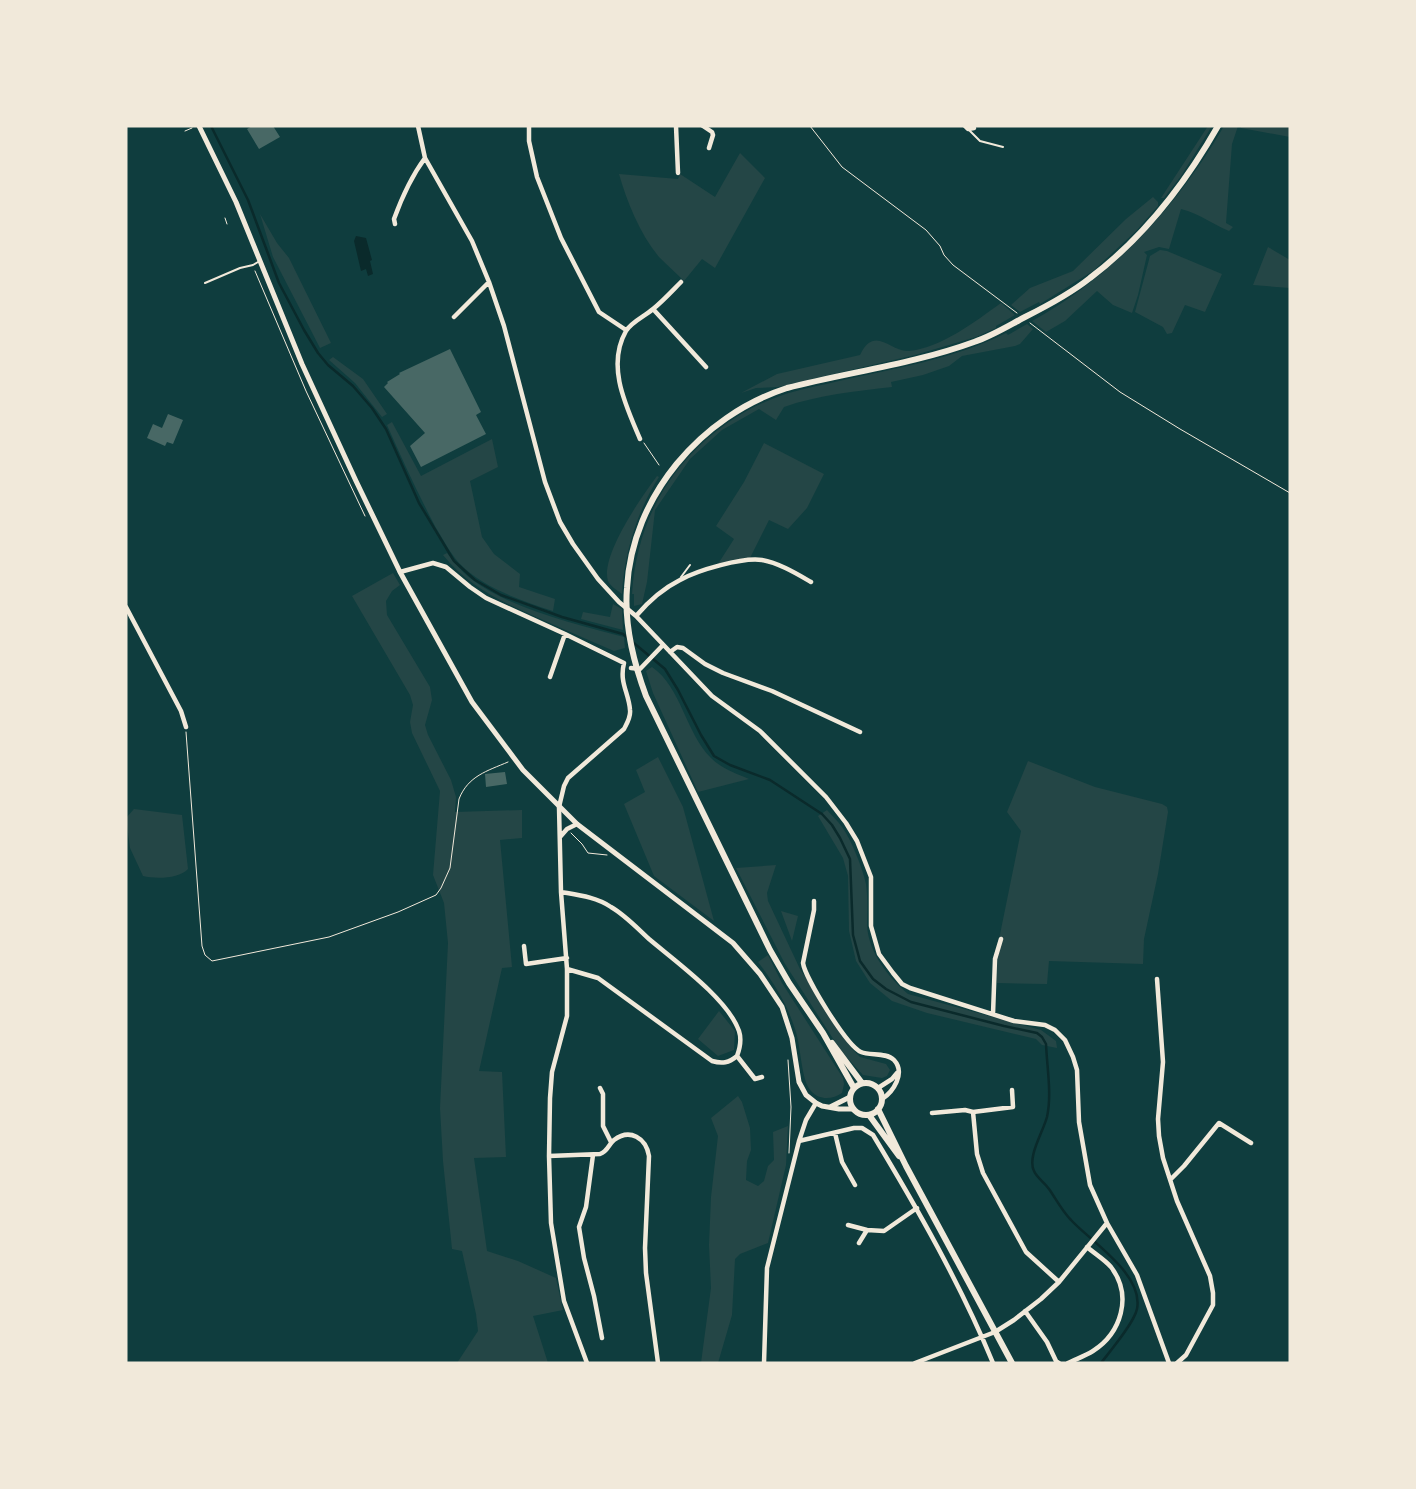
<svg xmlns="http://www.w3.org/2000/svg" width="1416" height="1489" font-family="Helvetica,sans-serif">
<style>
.green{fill:#244646}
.water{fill:#0a2a2b}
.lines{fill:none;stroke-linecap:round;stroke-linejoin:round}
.stream{stroke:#0a2a2b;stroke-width:2.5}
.building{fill:#486865}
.path{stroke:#f1e9da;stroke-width:1}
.service{stroke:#f1e9da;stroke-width:2}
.minor{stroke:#f1e9da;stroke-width:4.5}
.tertiary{stroke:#f1e9da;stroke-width:5}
.secondary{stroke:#f1e9da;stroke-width:6}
</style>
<rect width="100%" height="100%" fill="#0f3d3e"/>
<path class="green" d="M1208,126H1212L1181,176L1164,198H1161Z
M1224,126H1238L1232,144L1226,223L1233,227L1229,231C1212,224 1200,214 1181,209L1169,249L1159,247L1144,252L1147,255L1138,295L1132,313L1113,305L1097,291L1065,321L1046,332L1032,321C1112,277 1177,207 1224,126Z
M1241,126H1290V137L1241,128Z
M740,153L765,178L715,268L702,259L684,281C676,273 667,265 659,257C640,234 627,202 619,174L678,179L680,174L715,197Z
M1153,197L1158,202V206L1136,231L1093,271L1040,304L1039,302L1020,312L1011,305L1030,288L1073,271L1126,219Z
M260,214L277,243L289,258L331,343L320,348L273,257Z
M1268,247L1290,260V288L1253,285Z
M1160,250L1167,251L1222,274L1205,312L1185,305L1172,333L1167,334L1163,327L1135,312L1150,256Z
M1001,303L1015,315L996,326V328L976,337L915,355L778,387L756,388L741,393L777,374L860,355C875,324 891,353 909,351C941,348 976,321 1001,303Z
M1027,324L1033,329L1020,344L1015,346L962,356L949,366L923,375L891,382L892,387C856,391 818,395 784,407L776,420L759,409L722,430L690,459L655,510L647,582L642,604L634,606V594H632C635,547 650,504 679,468C706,435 740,410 780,396C799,389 819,386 839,381C896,368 954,359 1006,333L1008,335Z
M333,357L363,379L387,414L382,417L355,383L329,360Z
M392,422L421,476L492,439L498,467L470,481L482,537L494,554L520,574L519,587L555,599L553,611C520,600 483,588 459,563C450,553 443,539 436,528C418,494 402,459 387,425Z
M764,443L824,474L807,508L788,529L769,520L750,558L731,560L718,564L734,539L716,526L744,482Z
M657,476L659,477C637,511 624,554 622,594C617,590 610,586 608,581C600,556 642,496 657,476Z
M447,553C454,562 461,571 470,578C510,609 576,624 624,637L625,648L614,651C590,641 566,630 543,620C505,603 469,588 443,555Z
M393,573L400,585L392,591L386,601L387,615L430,687L432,700L425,725L428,735L451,780L456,797L455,812L522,810V838L500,840L512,967L502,968L479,1071L502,1072L506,1157L474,1158L487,1251L518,1261L556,1278L563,1310L533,1316L548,1363H457L478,1331L476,1314L462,1251L452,1249L443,1161L440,1108L448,943L444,903L433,875L440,791L412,733L410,722L413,705L410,695L352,596Z
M613,604L622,609L623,630L581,619L583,612L610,617Z
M652,667C682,688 685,732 711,758C722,769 735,773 749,779L698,792L653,693L646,671Z
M658,757L683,807L714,921L654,876L624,804L645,792L636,770Z
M1028,761L1095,787L1162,804L1167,807L1168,812L1158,874L1144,939L1143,964L1049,961L1047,984L997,983V960L995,959L1021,831L1007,812Z
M134,809L182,815L188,869C179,879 155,879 143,876L130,848L126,818Z
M827,810C832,816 838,821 842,827C851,839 863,869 866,884C868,898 867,913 867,926C869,953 888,977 908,994L1041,1030L1056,1041L1057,1048L1042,1045L1036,1039L927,1013L892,1001L870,983L856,961L849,931L848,876L843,858L818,816Z
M776,865L767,893L768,901L800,969L852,1049L860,1057L886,1064L890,1070L887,1076L882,1078L863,1075L841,1051L785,964L736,868Z
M781,911L798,916L792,941Z
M768,955L782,983L843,1078L844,1084L842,1093C833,1099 820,1101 811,1091C801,1081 801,1045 795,1029C787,1004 774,983 758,962Z
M719,1011L735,1031L734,1050L718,1056L698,1039Z
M738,1096L742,1102L750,1128L751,1150L747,1161L746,1180L758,1186L764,1181L768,1166L774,1160L773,1132L788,1126L786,1165L768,1243L740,1254L735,1259L732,1315L718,1363H701L711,1288L709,1245L711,1197L718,1136L711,1118Z"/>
<path class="water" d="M356,236L366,238L372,260L370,261L373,274L368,276L366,269L361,271L354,241Z"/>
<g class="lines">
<path class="stream" d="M211,126L248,200L279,283L304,330L318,353L328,365L353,386L372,408L386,429L419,503L454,561L475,580L501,595L562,617L623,634L665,669L678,690L701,735L714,756L730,765L770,780L822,814L832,825L840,838L850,859L853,935L860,961L873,979L886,989L911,1002L1004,1026L1037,1033L1042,1037L1046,1044C1047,1068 1052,1094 1047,1117C1043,1132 1027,1157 1034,1171C1037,1178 1045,1183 1049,1189C1056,1199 1062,1211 1071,1220C1090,1241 1144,1274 1137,1309C1134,1323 1111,1350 1101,1363"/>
</g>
<path class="building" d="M252,126H273L280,137L259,149L247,129Z
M450,349L481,412L476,415L486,434L421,467L410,446L425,433L384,387L388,383L387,382L400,374L399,373Z
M168,414L183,420L173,444L167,442L165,446L147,438L153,424L162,428Z
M505,772L507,784L486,787L485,774Z"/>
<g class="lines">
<path class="path" d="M810,126L842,167L926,230L940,246L944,255L953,265L1017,313
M185,131L192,128
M225,218L227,224
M255,271L306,391L365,516
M1030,323L1120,392L1180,429L1290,493
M644,443L659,465
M186,732L202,946L205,955L212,961L329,937L398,912L436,895L441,888L450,868L459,799C468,776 487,771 508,762
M571,833L582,844L588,853L607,855
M788,1060L791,1107L789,1153"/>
<path class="service" d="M968,129L980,141L1003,147
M205,283L240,268L253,265L258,262
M681,577L690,565"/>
<path class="minor" d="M418,126L425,158L472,241L489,282L504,326L545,482L560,522L573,544L598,579L619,602L636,616L712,696L760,731L826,797L846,823L857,841L871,877V926L879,954L893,973L902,984L910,988L1014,1021L1045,1025L1055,1030L1065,1040L1073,1057L1077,1070L1079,1122L1090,1185L1107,1223L1137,1275L1169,1363
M529,126V141L537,177L561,238L599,312L626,330
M676,126L678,173
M703,126L712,132L713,135L709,148
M965,126L968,129L974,128
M395,224L394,219C402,197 411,177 425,158
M653,309L706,367
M454,317L489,282
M640,439C626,406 606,366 626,331C631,322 645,316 653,309C663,301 672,291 681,282
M400,572L433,563L446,567L470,587L486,598L565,634L624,663C619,683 629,693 630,710C631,717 627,723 624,729L568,778L564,786L559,807L561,892L567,969V1016L552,1072L550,1098L549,1156L551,1223L564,1301L587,1363
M126,607L181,711L186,727
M636,616C648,602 664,588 680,580C698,570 743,557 762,560C779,563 797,574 811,582
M670,652L677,647L683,648L705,664L723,673L772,691L860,732
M631,668L640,669L663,645
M550,677L565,634
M560,837L567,829L577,824
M561,892C578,895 596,897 611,907C625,915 637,928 649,939C675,961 728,999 739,1031C742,1040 740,1048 737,1056C729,1063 722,1064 712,1061L598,978L567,969
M814,901V910L803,963C805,978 847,1046 861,1052C870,1056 886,1052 894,1060C906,1073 893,1092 882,1099
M524,946L526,964L567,958
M1157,979L1163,1062L1158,1119L1159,1136L1163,1158L1177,1201L1210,1276L1213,1293V1305L1186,1355L1177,1363
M993,1014L995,959L1001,939
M737,1056L755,1079L762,1077
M600,1088L603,1094V1126L611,1142
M878,1088L892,1079L897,1073
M973,1112L1013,1107L1012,1090
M932,1113L965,1110L973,1112L977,1154L983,1173L1026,1252L1059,1282
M835,1133L842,1162L855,1185
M799,1141L854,1128H862L873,1135C917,1208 960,1283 993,1363
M593,1155L586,1207L579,1227L584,1258L594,1296L602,1338
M549,1156L600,1154C608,1151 608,1145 614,1140C630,1128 646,1138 649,1156L645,1248L646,1273L658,1363
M1171,1179L1184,1166L1219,1123L1251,1143
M848,1225L867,1230L884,1231L917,1208
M859,1243L867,1230
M1025,1311L1047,1342L1056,1361L1059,1363
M764,1363L767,1268L799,1141L806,1120L816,1103
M915,1363L995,1332L1014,1320L1041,1299L1059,1282L1107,1223
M1068,1363C1076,1359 1085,1356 1093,1351C1121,1333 1133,1296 1111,1267C1104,1259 1095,1254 1087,1247"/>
<path class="tertiary" d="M199,126L236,202L302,364L356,481L400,572L472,702L523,770L577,824L733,943L760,974L782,1007L792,1038L799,1082L806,1095L816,1103L822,1106L839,1109H853
M830,1107L850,1097"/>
<path class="secondary" d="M832,1043L862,1083
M850 1099a16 16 0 1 1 32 0a16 16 0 1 1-32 0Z
M854,1088L823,1033L789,983L770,950L646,696C633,661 624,625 627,588C632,496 701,416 787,388C849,372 914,364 974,342C992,336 1008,326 1025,317C1047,306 1070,294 1090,278C1143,238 1185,184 1218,126
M878,1109L906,1166L1012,1363
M869,1115L899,1156"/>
</g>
<rect width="1416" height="1489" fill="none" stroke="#f1e9da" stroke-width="255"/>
</svg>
